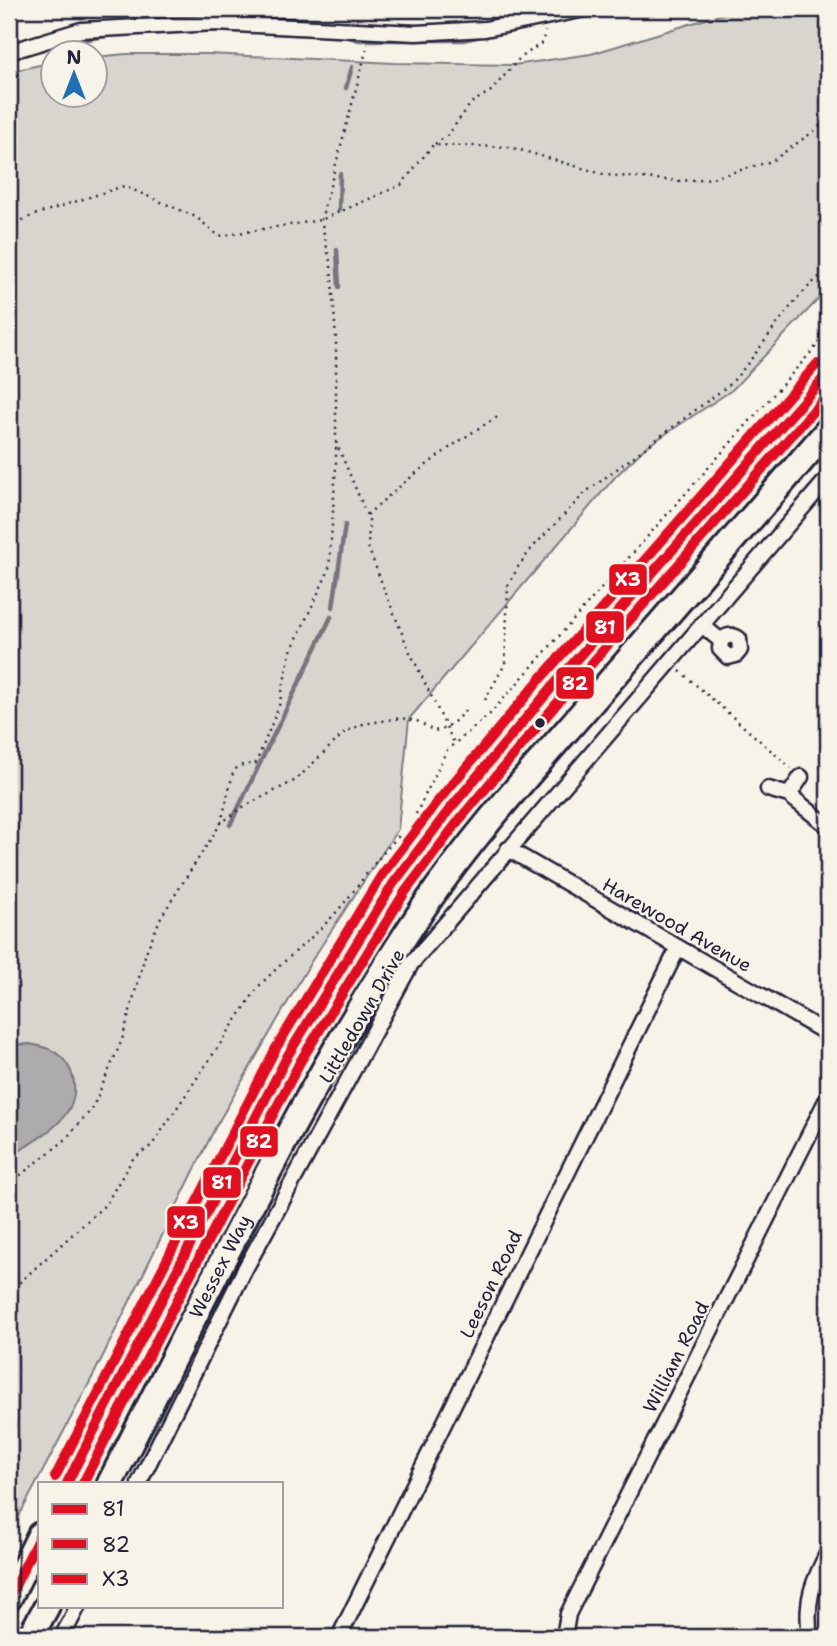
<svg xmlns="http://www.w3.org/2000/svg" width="837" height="1646" font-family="'Shantell Sans',sans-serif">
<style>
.green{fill:#d8d5cf;stroke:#7d7c85;stroke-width:2}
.water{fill:#aeabad;stroke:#76747f;stroke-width:2}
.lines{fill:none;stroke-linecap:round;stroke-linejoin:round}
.stream{stroke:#76747f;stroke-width:4.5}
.service-casing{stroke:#22223b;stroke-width:12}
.minor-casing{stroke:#22223b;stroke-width:19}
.trunk-casing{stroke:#22223b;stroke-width:30}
.path{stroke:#22223b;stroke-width:2.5;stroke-dasharray:2 5;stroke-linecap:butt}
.service{stroke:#f7f3e8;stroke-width:7}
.minor{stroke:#f7f3e8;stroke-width:14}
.trunk{stroke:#f7f3e8;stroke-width:24}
.bus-1-casing{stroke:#f7f3e8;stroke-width:16}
.bus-2-casing{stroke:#f7f3e8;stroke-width:16}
.bus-3-casing{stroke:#f7f3e8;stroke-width:16}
.bus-1{stroke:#e01021;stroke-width:10}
.bus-2{stroke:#e01021;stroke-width:10}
.bus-3{stroke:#e01021;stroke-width:10}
.bus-dot{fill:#22223b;stroke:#f7f3e8;stroke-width:2.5}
.labels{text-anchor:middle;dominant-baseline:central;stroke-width:5;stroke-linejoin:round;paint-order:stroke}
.street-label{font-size:19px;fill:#22223b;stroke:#f7f3e8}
.line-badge{stroke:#f7f3e8;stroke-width:2.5}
.badge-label{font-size:19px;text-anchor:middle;font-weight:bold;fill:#fff}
</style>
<rect width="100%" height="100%" fill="#f7f3e8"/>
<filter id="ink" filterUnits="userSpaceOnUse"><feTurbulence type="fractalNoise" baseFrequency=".0143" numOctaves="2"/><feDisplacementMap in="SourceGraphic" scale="14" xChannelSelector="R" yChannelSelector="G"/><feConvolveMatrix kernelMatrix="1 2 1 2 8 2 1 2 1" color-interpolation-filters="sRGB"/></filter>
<g filter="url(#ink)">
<path class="green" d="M739,9H828V289L732,390L646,447L615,477L409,719L398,829L312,960L215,1128L94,1374L9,1535V72L52,62V94H94L95,57L127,54H208L394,63L514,65L591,54Z"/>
<path class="water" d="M30,1044C35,1045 41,1046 46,1048C74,1058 83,1092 65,1115C52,1133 26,1145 9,1158V1045Z"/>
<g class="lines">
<path class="stream" d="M587,14L608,9
M199,31L229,30
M346,36L359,40H463L486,35
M53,45L117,34
M346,88L352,67
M339,210L340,174
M337,250L339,287
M333,607L345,525
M230,825L331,617"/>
<defs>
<path id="service" d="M403,854C409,838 418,822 434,816"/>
<path id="minor" d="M9,52L81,30L215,23L416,33L485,29L585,9
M702,625L721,641C726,635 732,634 739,639L740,650L736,655L728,657L720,649L721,641
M768,789L789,795L828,826
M789,795L801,777
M508,849L828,1034
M139,1483L244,1271L411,964L828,478
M62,1637L78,1606
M339,1637L678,948
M564,1637L568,1614L828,1097
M810,1637C805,1601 812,1584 828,1552"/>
<g id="trunk">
<path d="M67,1483L240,1145L288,1055L337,972L393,884L449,810L553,686L828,373"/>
<path id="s1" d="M110,1483C210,1289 302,1088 424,907C471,838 528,775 583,712C664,618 747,524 828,430"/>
<path d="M9,1598L40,1535"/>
<path d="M30,1637L47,1606"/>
</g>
</defs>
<use href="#service" class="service-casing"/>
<use href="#minor" class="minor-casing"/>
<use href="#trunk" class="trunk-casing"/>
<path class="path" d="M435,144L448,135L471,103L491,91L519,59L543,42L545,31
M9,225L37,214L124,186L196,217L219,236L321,220L401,185L433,145L510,147L606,175L680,181L713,178L772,161L817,129L828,117
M336,442L369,520L368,547L383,586L408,648L454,743
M367,515C409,477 452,443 501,415
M680,671L791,768
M485,700L505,664L508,586L518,567L532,548L586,492L729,385C764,349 787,300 828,270
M416,814L447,750L490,714L828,333
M221,823L233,773L238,766L256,763L279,706L290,653L329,570L336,466V339L331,266L321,220L368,44
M9,1184L64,1141L92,1109L122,1040L146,952L161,917L221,823L241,808L296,780L345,732L363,724L401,718L417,721L434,731L443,729L453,723L466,710
M9,1292L106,1204L132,1160L152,1145L259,986C282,962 307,943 330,919C355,893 373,861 399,836"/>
<use href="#service" class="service"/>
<use href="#minor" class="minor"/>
<use href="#trunk" class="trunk"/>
<defs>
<path id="bus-1" d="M67,1483L288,1055L393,884L449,810L553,686L828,373
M9,1598L40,1535"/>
<path id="bus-2" d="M83,1483L300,1062L405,892L460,819L564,695L828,394"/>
<path id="bus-3" d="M55,1477L276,1048L381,876L438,801L542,677L817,364"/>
</defs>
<use href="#bus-1" class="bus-1-casing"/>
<use href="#bus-2" class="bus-2-casing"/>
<use href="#bus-3" class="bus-3-casing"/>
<use href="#bus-1" class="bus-1"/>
<use href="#bus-2" class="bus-2"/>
<use href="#bus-3" class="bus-3"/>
</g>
</g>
<circle class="bus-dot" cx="540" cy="723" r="6"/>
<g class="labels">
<g class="street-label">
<text transform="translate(677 925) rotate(30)">Harewood Avenue</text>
<text transform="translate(362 1016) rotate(-60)">Littledown Drive</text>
<text stroke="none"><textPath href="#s1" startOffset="243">Wessex Way</textPath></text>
<text transform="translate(491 1284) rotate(-64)">Leeson Road</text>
<text transform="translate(676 1357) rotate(-63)">William Road</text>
</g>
</g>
<g class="line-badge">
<rect x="608" y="563" width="40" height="33" rx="7" fill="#e01021"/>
<rect x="585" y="610" width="40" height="34" rx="7" fill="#e01021"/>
<rect x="555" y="666" width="40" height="34" rx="7" fill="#e01021"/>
<rect x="239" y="1125" width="40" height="33" rx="7" fill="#e01021"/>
<rect x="202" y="1166" width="40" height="33" rx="7" fill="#e01021"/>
<rect x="166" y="1205" width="40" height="34" rx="7" fill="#e01021"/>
</g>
<g class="badge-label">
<text x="628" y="586">X3</text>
<text x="605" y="634">81</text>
<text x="575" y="690">82</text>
<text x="259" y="1148">82</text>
<text x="222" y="1189">81</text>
<text x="186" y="1229">X3</text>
</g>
<rect width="837" height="1646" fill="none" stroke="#f7f3e8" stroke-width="35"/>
<rect x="18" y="18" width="802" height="1611" fill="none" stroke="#22223b" stroke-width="2.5" filter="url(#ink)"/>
<rect x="38" y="1482" width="245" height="126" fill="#f7f3e8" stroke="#a29fa3" stroke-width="2"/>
<rect x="52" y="1504" width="35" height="10" fill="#e01021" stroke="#a29fa3" stroke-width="2"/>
<text x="102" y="1516" font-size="21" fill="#22223b">81</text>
<rect x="52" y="1539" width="35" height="10" fill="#e01021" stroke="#a29fa3" stroke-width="2"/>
<text x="102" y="1552" font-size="21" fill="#22223b">82</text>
<rect x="52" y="1574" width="35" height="10" fill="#e01021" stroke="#a29fa3" stroke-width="2"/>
<text x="102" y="1586" font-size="21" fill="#22223b">X3</text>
<g transform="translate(74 74)"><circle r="33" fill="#f7f3e8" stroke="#a29fa3" stroke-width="2"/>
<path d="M0-5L12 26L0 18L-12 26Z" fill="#1f6fb2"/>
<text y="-10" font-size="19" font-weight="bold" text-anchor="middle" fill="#22223b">N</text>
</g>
</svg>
